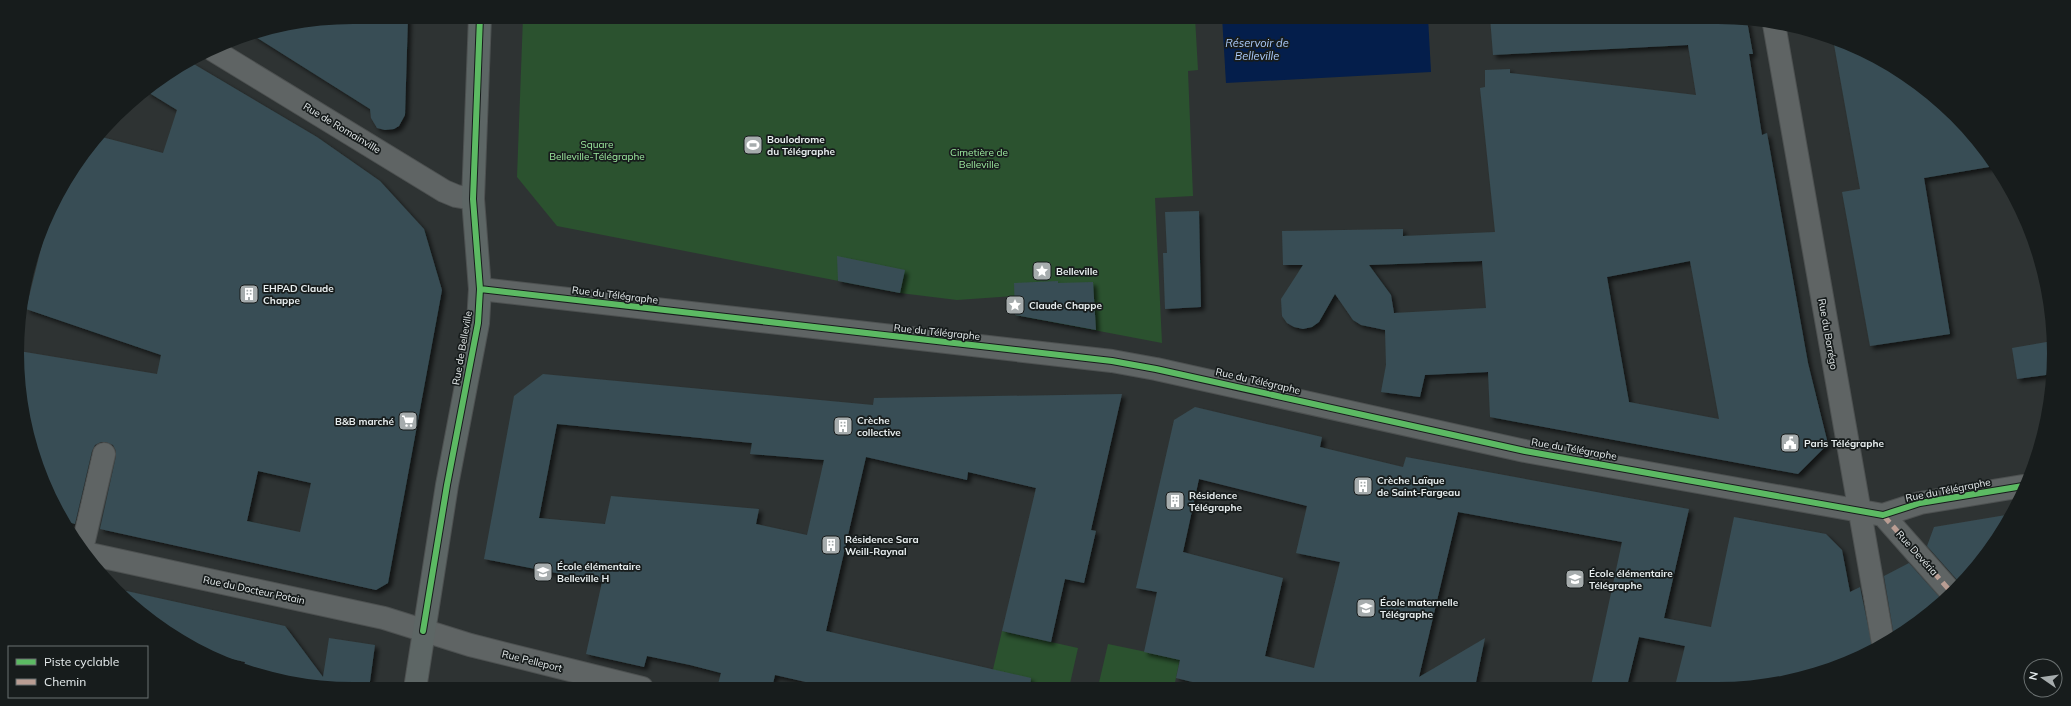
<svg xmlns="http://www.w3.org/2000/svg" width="2071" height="706" font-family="Mulish,sans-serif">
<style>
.green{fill:#2b522f}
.water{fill:#041e4b}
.building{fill:#384d54;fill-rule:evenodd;filter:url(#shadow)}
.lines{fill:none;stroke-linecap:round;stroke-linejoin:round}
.minor-casing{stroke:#4d5151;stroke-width:24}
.secondary-casing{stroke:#4d5151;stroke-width:24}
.minor{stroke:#5f6464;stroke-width:22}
.secondary{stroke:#5d6665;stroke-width:22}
.quiet{stroke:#b99d93;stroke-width:5;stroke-dasharray:10 5;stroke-linecap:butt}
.cycleway-casing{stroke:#171c1c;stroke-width:8}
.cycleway{stroke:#5cba63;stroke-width:6}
.labels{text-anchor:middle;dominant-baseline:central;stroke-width:3.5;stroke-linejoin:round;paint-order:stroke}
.street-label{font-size:10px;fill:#e7edee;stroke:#171c1c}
.poi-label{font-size:10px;font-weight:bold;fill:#e7edee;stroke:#171c1c;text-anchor:start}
.park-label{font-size:10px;fill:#9eeba0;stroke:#171c1c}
.water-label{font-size:11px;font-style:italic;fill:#adcdfd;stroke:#171c1c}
</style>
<defs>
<filter id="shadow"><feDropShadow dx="3.5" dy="3.5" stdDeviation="2" flood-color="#0009"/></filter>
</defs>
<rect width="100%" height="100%" fill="#2e3333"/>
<path class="green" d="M523,17H1195L1198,70L1188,71L1193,196L1155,198L1162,343L1015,315L1014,296L957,300L900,293L557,226L517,177Z
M1002,631L1078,648L1069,688H1031L991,678Z
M1108,644L1180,659L1174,687H1098Z"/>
<path class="water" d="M1222,17H1428L1431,72L1226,83Z"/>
<path class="building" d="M353,17H408L405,115L399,126L394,129L385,130L377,128L371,118L370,109L251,34L288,23Z
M1490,17H1718L1747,21L1753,54H1749L1762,135L1767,133L1808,363L1828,444L1798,474L1490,417L1488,372L1425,375L1420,397L1381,392L1386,365L1385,330L1361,325L1353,320L1335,294L1319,322L1312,327L1303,329L1294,327L1287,323L1282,316L1281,299L1303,265H1283L1282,231L1403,229V236L1495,232L1480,88L1485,87V70L1510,69V73L1696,95L1688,45L1493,55ZM1482,261L1486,308L1394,313L1391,295L1369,265ZM1690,261L1719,419L1629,402L1607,277Z
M1833,39L1866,52L1922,86L1970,131L1995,166L1924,178L1950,334L1870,346L1842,192L1860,189Z
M192,63L317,137L380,181L424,229L442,290L388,583L376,590L100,529L116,456V451L113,445L106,442H101L95,445L92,451L75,524L65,521L28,440L18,375L19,351L157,374L161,355L26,309L52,204L87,148L98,136L163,153L177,110L146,91ZM258,471L311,483L300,532L247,521Z
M1199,211L1201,307L1165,309L1163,253H1167L1165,212Z
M837,256L905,270L900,293L838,281Z
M1058,281V283L1093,282L1096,330L1015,315L1014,283Z
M2052,341L2053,374L2017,379L2012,348Z
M543,374L873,405L874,398L1122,394L1091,530L1096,531L1084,583L1065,579L1051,642L1002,631L1036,488L968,472L967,480L866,457L826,631L1031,678L1030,688H832L775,675L772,688H735L718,684L721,673L690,665L647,656L644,667L586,654L602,582L484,559L514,396ZM557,424L752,443L750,454L824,460L807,535L756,524L759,509L611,496L605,524L539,518Z
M1195,407L1322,437L1320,447L1403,467L1406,457L1689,509L1664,618L1711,627L1734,517L1826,534L1842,550L1850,592L1860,587L1873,650L1866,654L1762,686H1675L1685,646L1639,637L1627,686H1591L1622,542L1458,512L1419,677L1485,638L1475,687H1213L1176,678L1180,660L1144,652L1157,592L1136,588L1174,420ZM1199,479L1307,506L1296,553L1340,562L1314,668L1265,656L1283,578L1183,552Z
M2012,514L2009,521L1959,582L1927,546L1934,527Z
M1909,563L1943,601L1894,636L1884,576Z
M113,588L285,626L323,677L329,638L375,645L369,689H353L266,678L244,668L245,662L219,656L166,632Z"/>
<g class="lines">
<defs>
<path id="minor" d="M1774,24L1883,643
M213,50L444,191L456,196L473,199
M480,289L1112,361L1156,369L1525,451L1883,515L1920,503L2023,486
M1883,515L1951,592
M82,549L104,454
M85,553L384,618L470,645L642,688"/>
<path id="secondary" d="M415,689L447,485L478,323L480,289L473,199L480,17"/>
</defs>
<use href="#minor" class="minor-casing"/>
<use href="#secondary" class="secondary-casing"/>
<use href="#minor" class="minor"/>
<use href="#secondary" class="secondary"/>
<path class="quiet" d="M1883,515L1951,592"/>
<defs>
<path id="cycleway" d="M480,289L1112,361L1156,369L1525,451L1883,515L1920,503L2023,486
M423,631L447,485L478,323L480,289L473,199L480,17"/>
</defs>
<use href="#cycleway" class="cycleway-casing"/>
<use href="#cycleway" class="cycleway"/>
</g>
<defs>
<symbol id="stadium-square" viewBox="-11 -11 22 22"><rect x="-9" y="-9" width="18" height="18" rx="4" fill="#a6acad" stroke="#171c1c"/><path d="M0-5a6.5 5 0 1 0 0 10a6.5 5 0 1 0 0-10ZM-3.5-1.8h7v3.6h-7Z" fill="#fff"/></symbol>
<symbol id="sight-square" viewBox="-11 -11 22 22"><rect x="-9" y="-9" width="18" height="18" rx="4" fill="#a6acad" stroke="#171c1c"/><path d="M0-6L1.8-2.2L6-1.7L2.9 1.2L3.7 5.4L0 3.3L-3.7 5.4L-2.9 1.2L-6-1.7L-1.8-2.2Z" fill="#fff"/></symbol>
<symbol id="building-square" viewBox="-11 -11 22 22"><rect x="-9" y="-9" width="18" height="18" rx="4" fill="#a6acad" stroke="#171c1c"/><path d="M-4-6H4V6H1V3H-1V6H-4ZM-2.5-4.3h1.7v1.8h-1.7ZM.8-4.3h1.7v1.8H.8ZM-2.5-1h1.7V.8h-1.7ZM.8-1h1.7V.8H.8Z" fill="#fff"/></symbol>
<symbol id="supermarket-square" viewBox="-11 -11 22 22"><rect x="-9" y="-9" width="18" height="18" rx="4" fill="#a6acad" stroke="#171c1c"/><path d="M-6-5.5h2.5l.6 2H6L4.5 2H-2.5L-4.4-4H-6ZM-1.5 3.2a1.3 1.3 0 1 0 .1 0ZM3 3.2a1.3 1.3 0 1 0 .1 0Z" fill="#fff"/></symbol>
<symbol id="civic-square" viewBox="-11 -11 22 22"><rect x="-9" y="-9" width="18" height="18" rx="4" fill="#a6acad" stroke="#171c1c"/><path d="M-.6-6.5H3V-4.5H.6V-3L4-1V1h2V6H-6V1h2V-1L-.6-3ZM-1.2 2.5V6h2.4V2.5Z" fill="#fff"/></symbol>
<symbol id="school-square" viewBox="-11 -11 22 22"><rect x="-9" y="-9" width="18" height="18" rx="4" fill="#a6acad" stroke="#171c1c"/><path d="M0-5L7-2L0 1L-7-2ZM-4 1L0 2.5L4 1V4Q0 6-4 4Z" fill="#fff"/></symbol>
</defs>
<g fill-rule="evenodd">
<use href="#stadium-square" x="742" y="134" width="22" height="22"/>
<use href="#sight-square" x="1031" y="260" width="22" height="22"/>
<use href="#building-square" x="238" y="283" width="22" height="22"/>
<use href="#sight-square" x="1004" y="294" width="22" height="22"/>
<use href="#supermarket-square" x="397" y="410" width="22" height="22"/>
<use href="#building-square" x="832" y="415" width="22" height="22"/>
<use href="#civic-square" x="1779" y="432" width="22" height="22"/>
<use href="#building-square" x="1352" y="475" width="22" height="22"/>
<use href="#building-square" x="1164" y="490" width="22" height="22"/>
<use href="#building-square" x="820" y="534" width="22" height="22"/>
<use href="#school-square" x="532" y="561" width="22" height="22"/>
<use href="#school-square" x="1564" y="568" width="22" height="22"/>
<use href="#school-square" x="1355" y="597" width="22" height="22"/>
</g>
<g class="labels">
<g class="street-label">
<text transform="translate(342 128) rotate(31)">Rue de Romainville</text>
<text transform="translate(615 295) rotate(7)">Rue du Télégraphe</text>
<text transform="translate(937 332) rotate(6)">Rue du Télégraphe</text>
<text transform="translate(1828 334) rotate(80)">Rue du Borrégo</text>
<text transform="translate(462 348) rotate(-80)">Rue de Belleville</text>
<text transform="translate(1258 381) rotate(13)">Rue du Télégraphe</text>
<text transform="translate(1574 449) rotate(10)">Rue du Télégraphe</text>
<text transform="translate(1948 490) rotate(-11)">Rue du Télégraphe</text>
<text transform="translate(1917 553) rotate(48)">Rue Devéria</text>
<text transform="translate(254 590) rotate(12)">Rue du Docteur Potain</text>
<text transform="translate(532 661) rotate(14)">Rue Pelleport</text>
</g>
<g class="poi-label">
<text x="767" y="139">Boulodrome<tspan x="767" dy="12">du Télégraphe</tspan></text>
<text x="1056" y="271">Belleville</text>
<text x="263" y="288">EHPAD Claude<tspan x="263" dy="12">Chappe</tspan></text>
<text x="1029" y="305">Claude Chappe</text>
<text x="857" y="420">Crèche<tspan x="857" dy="12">collective</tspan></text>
<text x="394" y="421" text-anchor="end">B&amp;B marché</text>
<text x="1804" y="443">Paris Télégraphe</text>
<text x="1377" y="480">Crèche Laïque<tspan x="1377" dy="12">de Saint-Fargeau</tspan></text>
<text x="1189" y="495">Résidence<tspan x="1189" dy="12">Télégraphe</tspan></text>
<text x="845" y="539">Résidence Sara<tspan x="845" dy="12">Weill-Raynal</tspan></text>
<text x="557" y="566">École élémentaire<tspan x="557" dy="12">Belleville H</tspan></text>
<text x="1589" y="573">École élémentaire<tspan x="1589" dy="12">Télégraphe</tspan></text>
<text x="1380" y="602">École maternelle<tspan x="1380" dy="12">Télégraphe</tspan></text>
</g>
<g class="park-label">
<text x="597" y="144">Square<tspan x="597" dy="12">Belleville-Télégraphe</tspan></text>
<text x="979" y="152">Cimetière de<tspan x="979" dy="12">Belleville</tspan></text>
</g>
<g class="water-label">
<text x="1257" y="43">Réservoir de<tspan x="1257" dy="13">Belleville</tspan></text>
</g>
</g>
<path d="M0 0H2071V706H0ZM353 24H1718A329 329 0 0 1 2047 353V353A329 329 0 0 1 1718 682H353A329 329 0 0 1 24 353V353A329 329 0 0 1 353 24Z" fill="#171c1c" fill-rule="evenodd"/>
<rect x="8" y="646" width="140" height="52" fill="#171c1c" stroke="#6a7070"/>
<rect x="16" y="659" width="20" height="6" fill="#5cba63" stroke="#6a7070"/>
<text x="44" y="666" font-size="12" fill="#e7edee">Piste cyclable</text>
<rect x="16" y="679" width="20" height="6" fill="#b99d93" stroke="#6a7070"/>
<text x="44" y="686" font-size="12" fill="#e7edee">Chemin</text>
<g transform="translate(2043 678) rotate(283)"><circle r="19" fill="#171c1c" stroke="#6a7070"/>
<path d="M0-3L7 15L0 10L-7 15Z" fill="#a6acad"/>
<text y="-6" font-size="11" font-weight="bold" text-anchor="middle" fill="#e7edee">N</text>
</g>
</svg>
